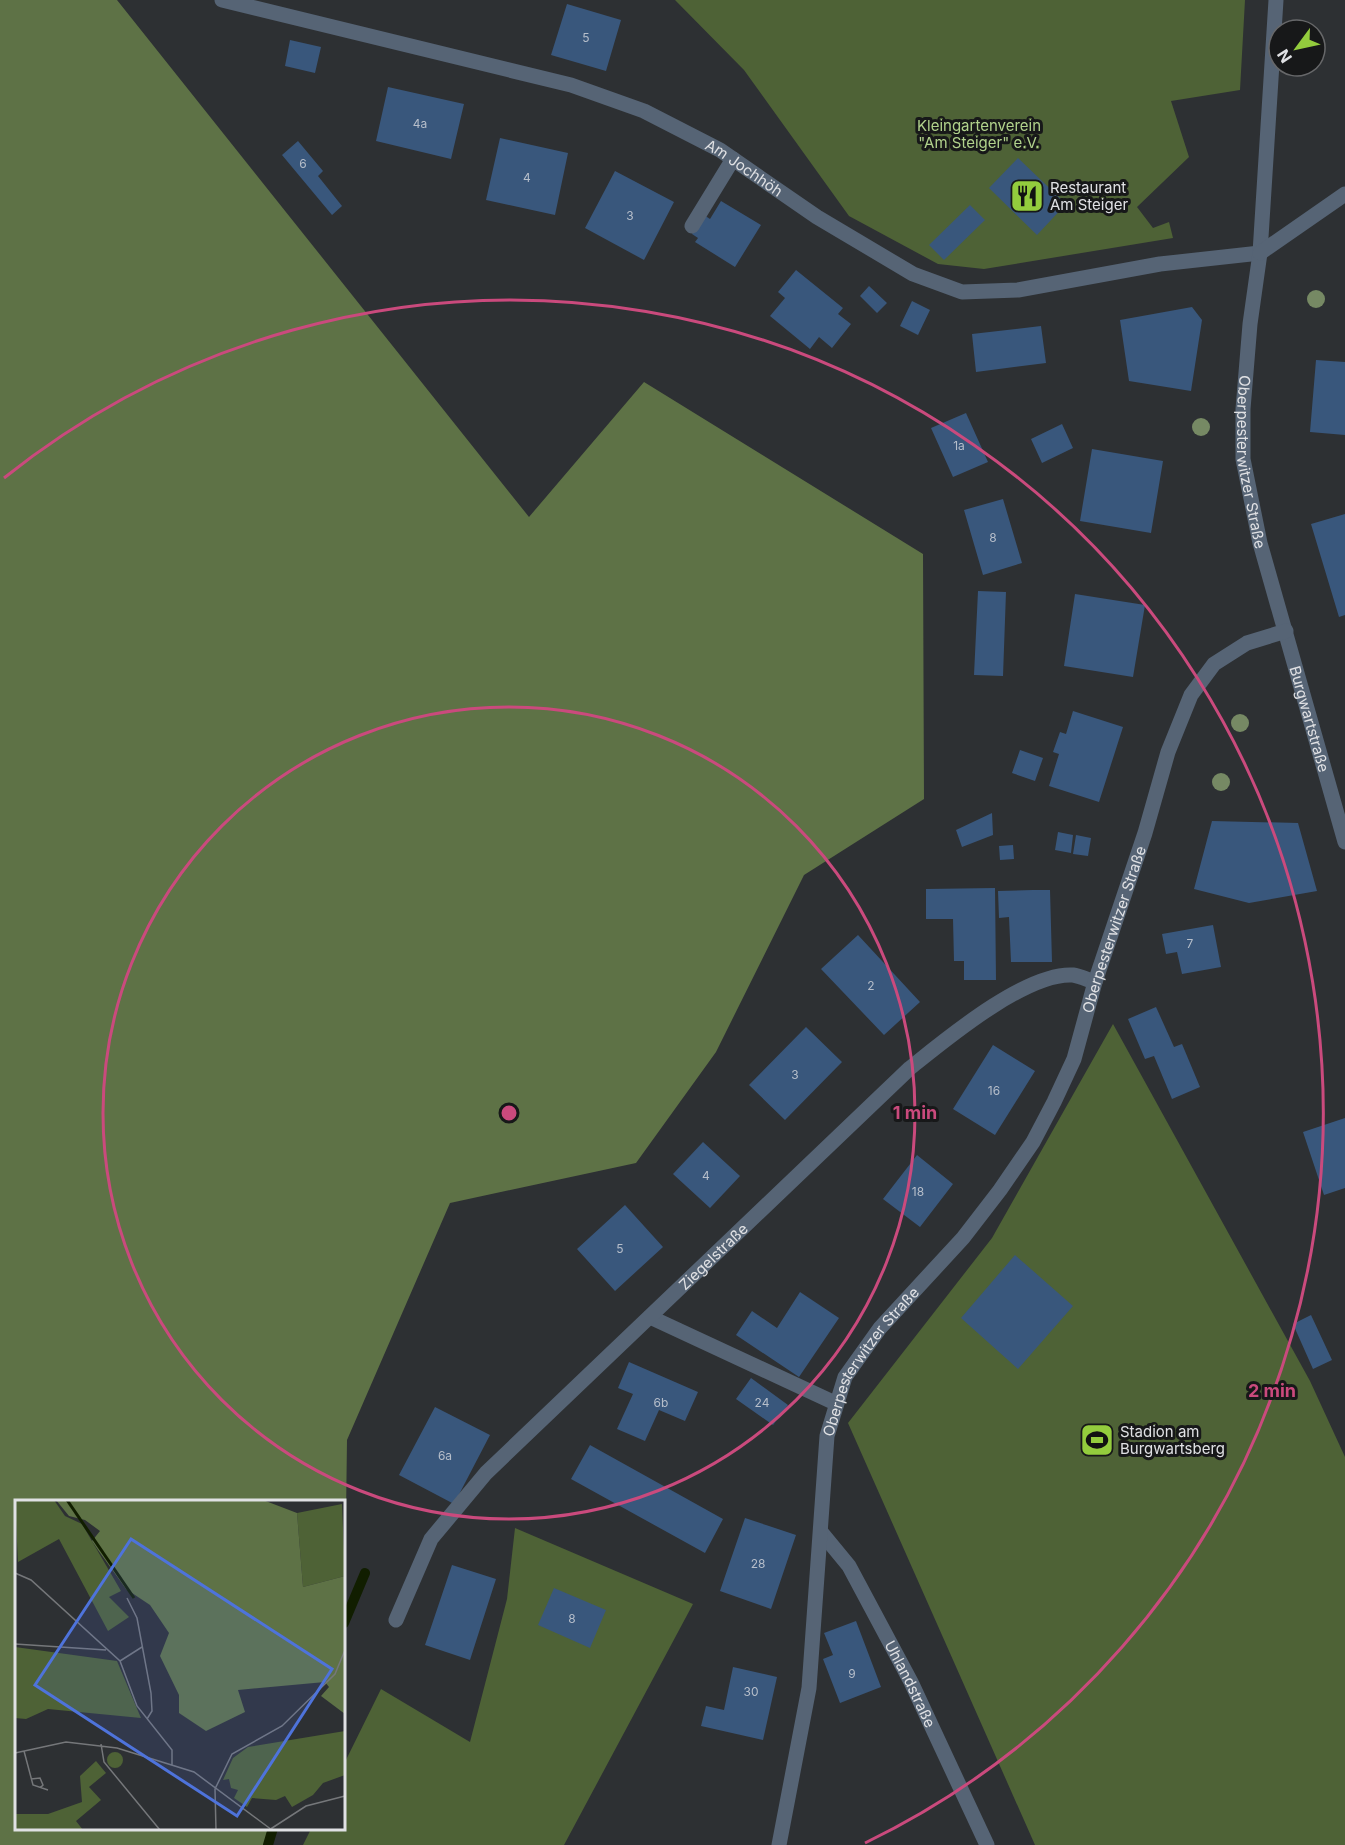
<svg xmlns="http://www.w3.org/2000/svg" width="1345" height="1845" font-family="Inter,sans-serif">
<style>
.green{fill:#4e6236}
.forest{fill:#5e7246}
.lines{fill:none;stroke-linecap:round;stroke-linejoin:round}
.stream{stroke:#111e00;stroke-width:10}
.building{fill:#39577c}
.service{stroke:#566475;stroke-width:15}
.minor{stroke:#566475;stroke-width:15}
.tree{fill:#768964}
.ring{fill:none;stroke:#ca4a7d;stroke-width:3}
.labels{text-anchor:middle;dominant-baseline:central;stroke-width:6;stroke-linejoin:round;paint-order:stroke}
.number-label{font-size:12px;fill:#b6beca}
.park-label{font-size:15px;fill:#b1d28c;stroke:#171819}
.street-label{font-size:15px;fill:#e0e1e4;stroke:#171819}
.poi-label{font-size:15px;fill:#e0e1e4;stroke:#171819;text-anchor:start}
.inset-river{fill:none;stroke:#111e00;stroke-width:3}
.inset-road{fill:none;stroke:#75777a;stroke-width:1.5}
.view{fill:#4e73db;fill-opacity:0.15;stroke:#4e73db;stroke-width:3}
.inset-edge{fill:none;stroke:#e0e1e4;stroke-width:3}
.centre{fill:#ca4a7d;stroke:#171819;stroke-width:3}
.ring-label{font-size:18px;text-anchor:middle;font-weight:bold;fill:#ca4a7d;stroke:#171819;stroke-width:6;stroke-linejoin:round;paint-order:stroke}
</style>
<rect width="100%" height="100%" fill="#2d3033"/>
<path class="green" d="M675,0H1245L1240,90L1171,101L1189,157L1137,207L1153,228L1169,222L1173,238L984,269L938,264L849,216L744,70Z
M1113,1024L1310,1381L1345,1457V1845H1035L848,1423L992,1238Z
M515,1528L693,1604L564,1845H303L311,1829L344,1828V1764L381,1689L470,1742L507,1599Z"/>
<path class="forest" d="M0,0H117L529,517L644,382L923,554L924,799L804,875L716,1052L636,1163L450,1203L347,1440L344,1669V1502H16V1828L271,1829L264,1845H0Z"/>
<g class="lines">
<path class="stream" d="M344,1623L365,1573
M268,1845L273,1828"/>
</g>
<path class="building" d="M567,4L621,20L606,71L551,55Z
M290,40L321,47L315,73L285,66Z
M388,87L464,104L451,159L376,141Z
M500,138L568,153L555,215L486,200Z
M298,141L323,171L318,176L342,206L332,215L282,155Z
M1018,158L1066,204L1037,235L989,188Z
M615,171L674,202L644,260L585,228Z
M721,201L761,225L735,267L695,242L698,238L692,234L704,215L710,219Z
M970,205L985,220L944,260L929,245Z
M796,270L843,308L838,314L851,324L832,348L819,337L810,349L770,316L785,298L778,292Z
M869,286L887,303L877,313L860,296Z
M912,301L930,310L918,335L900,326Z
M1192,307L1202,320L1191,391L1129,381L1120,320Z
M1041,326L1046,363L976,372L972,334Z
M1316,360L1345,362V435L1310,432Z
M966,413L988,462L953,477L931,428Z
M1062,424L1073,448L1042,463L1031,439Z
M1092,449L1163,461L1151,533L1080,521Z
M1003,499L1022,563L983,575L964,510Z
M1345,514V615L1339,617L1311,524Z
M978,591L1006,592L1003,676L974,675Z
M1075,594L1145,605L1133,677L1064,666Z
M1073,711L1123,727L1099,802L1049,786L1059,754L1053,752L1060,732L1066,734Z
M1020,750L1043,758L1035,781L1012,773Z
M992,813L993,835L962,847L956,830Z
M1212,821L1298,823L1317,891L1249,903L1194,889Z
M1058,832L1073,835L1071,853L1055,850Z
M1076,835L1091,838L1088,856L1073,854Z
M1013,845L1014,859L1000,860L999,846Z
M995,888L996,980H964V961H954L953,919H926V889Z
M1033,890H1050L1052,962H1011L1009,917L999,918L998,891Z
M1213,925L1221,967L1182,974L1177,952L1166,954L1162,934Z
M858,935L920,1002L884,1035L821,969Z
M1156,1007L1174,1047L1182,1044L1200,1087L1172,1099L1154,1056L1145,1059L1128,1019Z
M806,1027L842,1062L785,1120L749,1085Z
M993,1045L1035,1071L995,1135L953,1109Z
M1345,1118V1188L1324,1195L1303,1132Z
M703,1142L740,1176L710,1208L673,1174Z
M917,1155L953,1184L920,1227L883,1199Z
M625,1205L663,1247L615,1291L577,1249Z
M1015,1255L1073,1306L1018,1369L961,1318Z
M800,1292L839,1318L799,1377L736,1335L752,1311L777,1328Z
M1311,1315L1332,1360L1313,1369L1293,1324Z
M629,1362L698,1392L685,1421L659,1410L645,1441L617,1429L633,1394L618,1388Z
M751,1378L788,1405L773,1425L736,1399Z
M435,1407L490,1435L454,1504L399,1475Z
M590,1445L723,1519L705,1553L571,1479Z
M745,1518L796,1535L771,1609L720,1591Z
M452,1565L496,1579L470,1660L425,1645Z
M554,1588L606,1610L590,1648L538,1625Z
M856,1621L881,1687L840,1703L823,1659L833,1655L824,1633Z
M733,1667L777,1677L763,1740L701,1726L706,1706L724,1710Z"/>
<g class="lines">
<path class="service" d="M692,226L733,159
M650,1317L835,1403"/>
<g class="minor">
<path id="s1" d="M222,0L571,85L644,111L720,150L817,217L913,274L962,292L1018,290L1160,264L1260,253"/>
<path id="s2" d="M1276,0L1260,253L1250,324L1243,409V459L1260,543L1345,842"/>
<path d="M1260,253L1345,194"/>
<path id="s3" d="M821,1532L849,1566L911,1682L987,1845"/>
<path id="s4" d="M396,1620L431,1539L486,1473L910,1068C945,1040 1026,972 1073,975C1080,976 1088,980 1095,982"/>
<path id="s5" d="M779,1845L809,1688L827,1436L845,1377L880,1328L963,1238L1000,1190L1033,1142L1054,1102L1074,1059L1095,982L1145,833L1168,752L1191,695L1214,664L1247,643L1286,631"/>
</g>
</g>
<g class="tree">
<circle cx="1316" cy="299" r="9"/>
<circle cx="1201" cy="427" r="9"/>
<circle cx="1240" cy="723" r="9"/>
<circle cx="1221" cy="782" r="9"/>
</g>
<g class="ring">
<circle cx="509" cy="1113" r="406"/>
<path d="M4 478A812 812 0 1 1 865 1843"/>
</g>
<defs>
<symbol id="restaurant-square" viewBox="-11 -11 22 22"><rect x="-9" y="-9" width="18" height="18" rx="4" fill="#93cc3d" stroke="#171819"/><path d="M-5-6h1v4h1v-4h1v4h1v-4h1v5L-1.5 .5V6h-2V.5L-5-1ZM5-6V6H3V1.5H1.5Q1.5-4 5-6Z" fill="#111"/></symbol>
<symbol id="stadium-square" viewBox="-11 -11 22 22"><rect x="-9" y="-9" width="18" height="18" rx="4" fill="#93cc3d" stroke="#171819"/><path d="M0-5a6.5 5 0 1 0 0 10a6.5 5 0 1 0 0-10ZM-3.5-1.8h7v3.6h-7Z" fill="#111"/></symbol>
</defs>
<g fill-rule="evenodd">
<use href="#restaurant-square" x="1008" y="177" width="38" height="38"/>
<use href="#stadium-square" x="1078" y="1421" width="38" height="38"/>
</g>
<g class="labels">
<g class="number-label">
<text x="586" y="37">5</text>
<text x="420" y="123">4a</text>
<text x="303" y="163">6</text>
<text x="527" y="177">4</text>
<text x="630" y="215">3</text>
<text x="959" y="445">1a</text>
<text x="993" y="537">8</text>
<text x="1190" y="943">7</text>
<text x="871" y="985">2</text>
<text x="795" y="1074">3</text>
<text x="994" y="1090">16</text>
<text x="706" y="1175">4</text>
<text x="918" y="1191">18</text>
<text x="620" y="1248">5</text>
<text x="661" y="1402">6b</text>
<text x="762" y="1402">24</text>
<text x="445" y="1455">6a</text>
<text x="758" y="1563">28</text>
<text x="572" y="1618">8</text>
<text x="852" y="1673">9</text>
<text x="751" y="1691">30</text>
</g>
<g class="park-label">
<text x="979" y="125">Kleingartenverein<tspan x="979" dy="17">"Am Steiger" e.V.</tspan></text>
</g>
<g class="street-label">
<text stroke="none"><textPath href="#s1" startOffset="552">Am Jochhöh</textPath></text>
<text stroke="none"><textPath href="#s2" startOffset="464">Oberpesterwitzer Straße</textPath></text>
<text stroke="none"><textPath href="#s2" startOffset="729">Burgwartstraße</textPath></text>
<text stroke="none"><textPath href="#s5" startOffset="1004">Oberpesterwitzer Straße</textPath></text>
<text stroke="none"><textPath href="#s4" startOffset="488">Ziegelstraße</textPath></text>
<text stroke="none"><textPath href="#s5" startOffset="500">Oberpesterwitzer Straße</textPath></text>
<text stroke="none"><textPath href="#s3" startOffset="177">Uhlandstraße</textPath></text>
</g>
<g class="poi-label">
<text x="1050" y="187">Restaurant<tspan x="1050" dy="17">Am Steiger</tspan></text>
<text x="1120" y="1431">Stadion am<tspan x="1120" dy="17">Burgwartsberg</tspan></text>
</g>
</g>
<g transform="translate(15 1500)">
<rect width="330" height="330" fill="#2d3033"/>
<path d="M0,0H39L50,16L67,24L106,91L94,97L114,117L93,131L44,39L3,62ZM327,4L330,76L288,87L282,13ZM0,147L102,161L126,218L33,209L11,219L0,218ZM330,231V275L308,283L298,295L277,307L270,296L261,300L237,298L232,307L219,298L223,290L216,288L214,279L208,280L218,258L233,247ZM92 260a8 8 0 1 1 16 0a8 8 0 1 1-16 0ZM81,261L91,273L74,287L86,300L61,321L68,330H0V314H33L67,302L65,276Z" fill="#4e6236"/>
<path d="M41,0H248L282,13L288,87L330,76V214L306,196L314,187L310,182L223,190L230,212L191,231L164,213V195L145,156L154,133L135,105L111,89L83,50L77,41L85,31L70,20L54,16Z" fill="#5e7246"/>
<path class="inset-river" d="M52,0L119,98"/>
<path class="inset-road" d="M0,73L16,80L105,161L122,206L157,250V265M112,98L122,118L136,193L137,211L132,219M0,144L91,150M105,161L127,147M86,244L89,262L145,330M9,251L18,285L33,290M0,253L51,242L102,248L179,272L257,330M16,279L25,278L28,285L25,288M201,330L200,289L217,254L267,226L320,174L330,150M254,330L291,306L330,296"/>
<path class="view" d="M116,39L317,169L222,316L20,185Z"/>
<rect width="330" height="330" class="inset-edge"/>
</g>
<circle cx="509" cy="1113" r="9" class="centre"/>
<g class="ring-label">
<text x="915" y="1119">1 min</text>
<text x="1272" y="1397">2 min</text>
</g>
<g transform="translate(1297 48) rotate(237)"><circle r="28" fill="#171819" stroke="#67686a" stroke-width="1.5"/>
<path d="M0-4.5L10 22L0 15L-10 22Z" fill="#93cc3d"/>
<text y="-9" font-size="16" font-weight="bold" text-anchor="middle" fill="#e0e1e4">N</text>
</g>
</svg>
